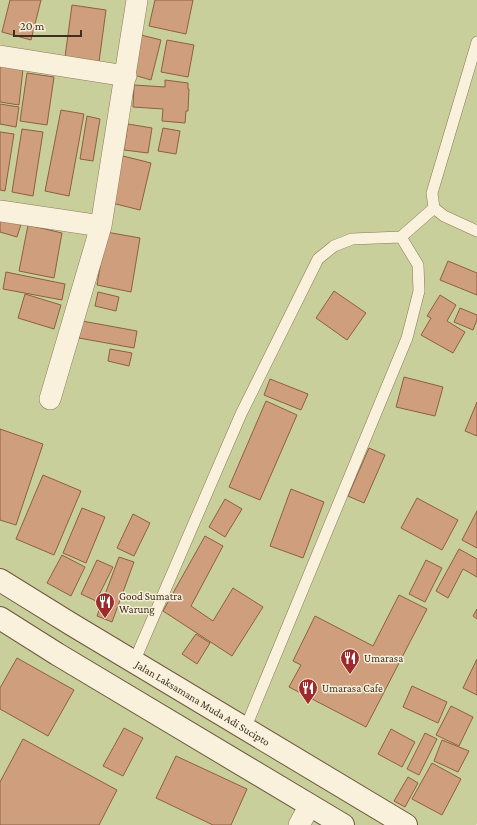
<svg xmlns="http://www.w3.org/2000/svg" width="477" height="825" font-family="'Crimson Pro',serif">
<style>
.green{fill:#c9cf9b}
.building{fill:#cf9f7d;stroke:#8d5f41}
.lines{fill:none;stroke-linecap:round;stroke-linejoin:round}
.service-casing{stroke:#8d765c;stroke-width:12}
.minor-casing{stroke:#8d765c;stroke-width:22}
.secondary-casing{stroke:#6f573f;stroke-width:24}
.service{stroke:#faf1dc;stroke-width:11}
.minor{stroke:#faf1dc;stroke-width:21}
.secondary{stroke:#faf1dc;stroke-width:22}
.labels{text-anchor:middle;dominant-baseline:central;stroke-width:3;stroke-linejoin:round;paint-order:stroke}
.poi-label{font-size:11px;fill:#3d2e20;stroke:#f7eed8;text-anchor:start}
.street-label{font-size:11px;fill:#3d2e20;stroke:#f7eed8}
</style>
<rect width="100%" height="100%" fill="#f0e4c8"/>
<path class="green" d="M0,0H477V823L476,825H0Z"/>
<path class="building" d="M10,0H41L31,40L2,32Z
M155,0H193L186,34L149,26Z
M72,5L106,10L99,62L65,57Z
M137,34L161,40L151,80L127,73Z
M167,40L194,45L188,77L161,72Z
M0,66L23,69L19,105L0,102Z
M27,73L54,77L47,125L20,121Z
M165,80L188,83V89H189L188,111H186L185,123L162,121L163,109L133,107L134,85L165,87Z
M0,104L19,107L16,127L0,124Z
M61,110L84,114L69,196L45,191Z
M87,116L100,119L93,161L80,159Z
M128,124L152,128L148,153L124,150Z
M163,128L180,131L176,154L158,151Z
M22,129L43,132L33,196L12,192Z
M0,132L14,134L5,191L0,190Z
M123,156L151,163L140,210L112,203Z
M0,216L23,218L17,237L0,232Z
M28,225L62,233L54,278L19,271Z
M106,232L140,238L131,292L97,285Z
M448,261L477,273V295L440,280Z
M6,272L65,284L62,300L3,289Z
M334,291L366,313L347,340L316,318Z
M98,292L119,297L116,311L95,306Z
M25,294L61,305L54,329L18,318Z
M440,295L456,305L447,321L465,332L453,353L421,335L431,318L427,316Z
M460,308L477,315V320L473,330L454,322Z
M82,321L137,331L134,348L79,338Z
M110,349L132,353L129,366L108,361Z
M404,377L443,387L435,416L396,407Z
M270,379L308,394L301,410L264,395Z
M266,401L297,415L260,500L229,487Z
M477,402V436L465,431Z
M0,429L43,444L16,525L0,520Z
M369,448L385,455L364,503L348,496Z
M43,475L81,491L54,555L16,539Z
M291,489L324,502L303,558L270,546Z
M417,498L458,520L442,550L401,528Z
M225,499L242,509L225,537L209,527Z
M82,508L105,517L86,563L63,553Z
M477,511V548L462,540Z
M133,514L150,523L134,556L117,548Z
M205,536L223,546L191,606L213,621L233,588L263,607L232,656L163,611Z
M459,549L477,559V577L463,569L448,598L436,591Z
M62,555L85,567L71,596L47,583Z
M119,557L134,562L112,622L97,616Z
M97,560L113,567L96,601L81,594Z
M426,560L442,568L425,602L409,594Z
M399,595L427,609L366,727L289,687L301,665L293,661L315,616L373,646Z
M477,609V619L473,616Z
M196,634L210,643L197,664L182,654Z
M17,658L74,690L48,736L0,709V688Z
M477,659V695L463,688Z
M412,686L447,702L438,723L403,707Z
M451,706L473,717L459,746L436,735Z
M124,728L143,738L123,776L103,766Z
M391,729L415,742L402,767L378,754Z
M425,733L437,739L419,775L407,769Z
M23,739L117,790L99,825H0V782Z
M442,740L469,751L458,772L434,761Z
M176,756L247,789L231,825H213L156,798Z
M432,763L461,779L442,815L412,799Z
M408,777L418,783L405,807L394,801Z"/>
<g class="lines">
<defs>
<path id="service" d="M477,42L432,193L434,208L444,216L477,231
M401,237L434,208
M134,662L241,414L318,259L334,246L352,239L401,237L418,265L419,291L407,338L245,729"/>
<path id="minor" d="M0,56L126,76
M0,211L101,226L137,0
M50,399L101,226
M299,825L310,805"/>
<g id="secondary">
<path id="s1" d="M0,580L71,624L406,825"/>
<path d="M0,618L57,654L343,825"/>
</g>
</defs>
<use href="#service" class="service-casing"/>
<use href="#minor" class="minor-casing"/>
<use href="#secondary" class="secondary-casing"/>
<use href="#service" class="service"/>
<use href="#minor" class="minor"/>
<use href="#secondary" class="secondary"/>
</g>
<defs>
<symbol id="restaurant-pin" viewBox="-11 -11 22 30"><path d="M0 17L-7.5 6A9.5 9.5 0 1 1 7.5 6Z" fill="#9e2a2b" stroke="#f7eed8"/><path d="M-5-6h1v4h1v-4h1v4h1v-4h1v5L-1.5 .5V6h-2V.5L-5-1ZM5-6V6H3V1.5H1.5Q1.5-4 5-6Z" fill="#fff"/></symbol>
</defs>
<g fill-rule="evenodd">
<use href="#restaurant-pin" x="94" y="591" width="22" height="30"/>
<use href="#restaurant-pin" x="339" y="647" width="22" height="30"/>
<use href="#restaurant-pin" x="297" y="677" width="22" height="30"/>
</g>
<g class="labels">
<g class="poi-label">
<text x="119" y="596">Good Sumatra<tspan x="119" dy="13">Warung</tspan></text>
<text x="364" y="658">Umarasa</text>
<text x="322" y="688">Umarasa Cafe</text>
</g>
<g class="street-label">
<text stroke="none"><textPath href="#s1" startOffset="237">Jalan Laksamana Muda Adi Sucipto</textPath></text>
</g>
</g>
<path d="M14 30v6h67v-6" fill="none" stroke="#3d2e20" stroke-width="2"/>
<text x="20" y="30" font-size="12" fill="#3d2e20" stroke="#f7eed8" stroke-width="3" paint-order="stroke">20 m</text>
</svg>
